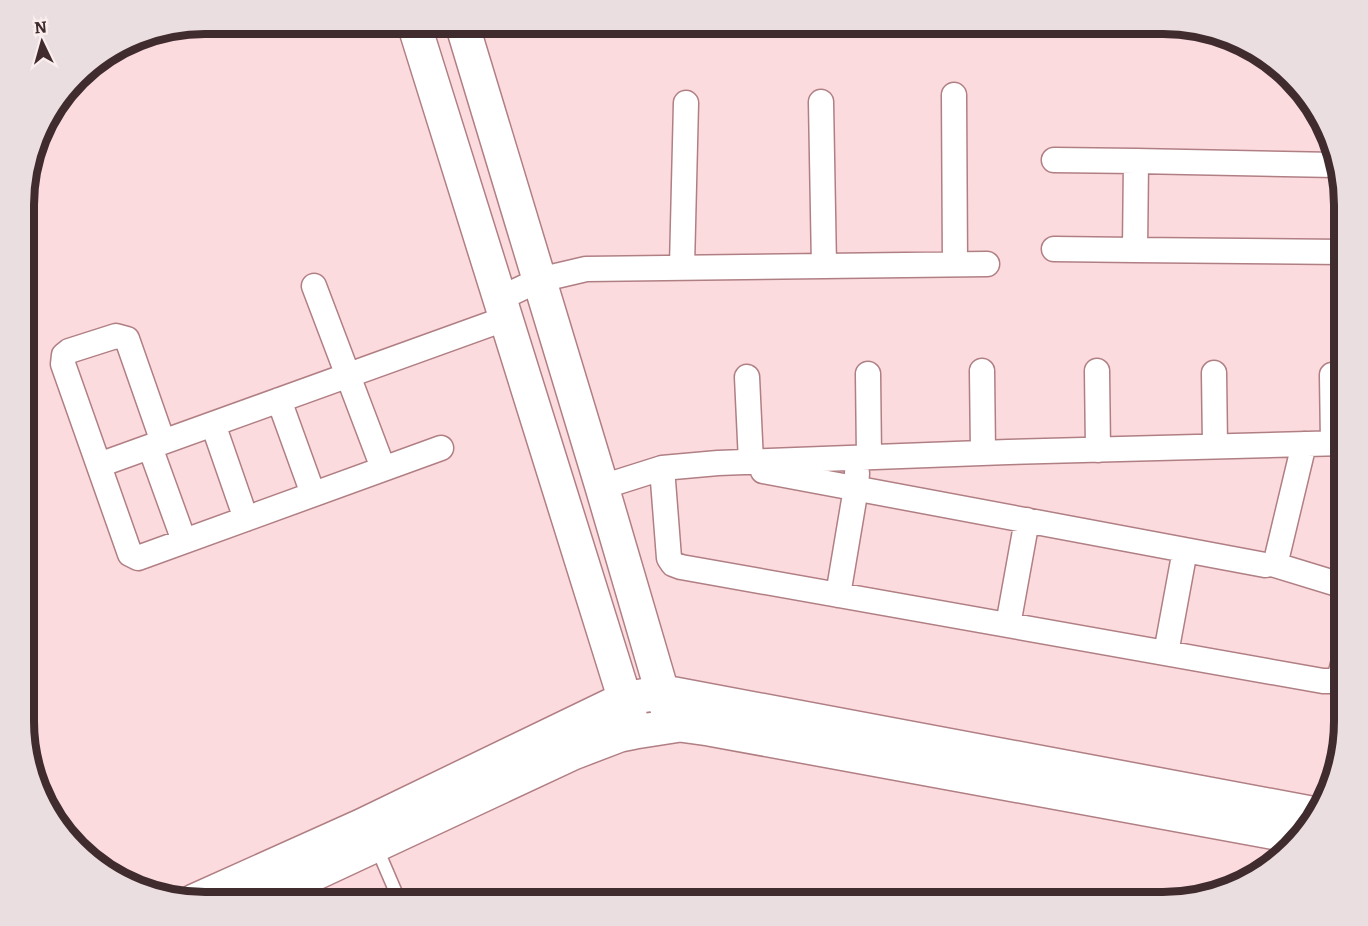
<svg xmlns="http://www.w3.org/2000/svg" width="1368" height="926" font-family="Bitter,serif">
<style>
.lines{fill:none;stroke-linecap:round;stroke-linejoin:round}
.lane-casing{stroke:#b07f84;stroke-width:15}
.street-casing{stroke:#b07f84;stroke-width:27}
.secondary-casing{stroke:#b07f84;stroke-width:36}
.lane{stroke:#fff;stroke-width:12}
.street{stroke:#fff;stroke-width:24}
.secondary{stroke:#fff;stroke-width:33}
.rim{fill:none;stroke:#402c2e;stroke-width:8}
</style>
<rect width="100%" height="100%" fill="#fcdbde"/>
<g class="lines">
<defs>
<path id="lane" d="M376,846L400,902"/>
<path id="street" d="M954,95L955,264
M821,102L824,266
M1054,160L1136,161
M1054,249L1135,250L1136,161L1335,165
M1135,250L1344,252
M682,266L686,103
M314,286L383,468
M501,298L539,280L586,269L987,264
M982,371L983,453
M1097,371L1098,450
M1214,373L1215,446
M868,374L869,457
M1332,375L1333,443
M747,377L751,462
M279,400L313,494
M213,424L246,519
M163,442L127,339L116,336L69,351L64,355L63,364L130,554L138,558L441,448
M150,447L184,541
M99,465L507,318
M662,468L669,558L673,564L681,567L1323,681H1332L1340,676L1344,660
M763,471L1265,565L1272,564L1276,561L1304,444
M602,487L662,468L718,463L1008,452L1344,443
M1272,564L1344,586
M838,595L856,488L857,473
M1008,625L1027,520
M1166,653L1185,550"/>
<path id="secondary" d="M414,24L631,719
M462,24L602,487L668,712
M194,901L361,826L624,699L664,692L1316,814
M254,902L573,753L620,735L635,732L680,725L709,729L1298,837"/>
</defs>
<use href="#lane" class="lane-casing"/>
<use href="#street" class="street-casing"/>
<use href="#secondary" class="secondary-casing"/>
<use href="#lane" class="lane"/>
<use href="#street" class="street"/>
<use href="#secondary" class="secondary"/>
</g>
<path d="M0 0H1368V926H0ZM205 34H1163A171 171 0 0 1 1334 205V721A171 171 0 0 1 1163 892H205A171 171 0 0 1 34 721V205A171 171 0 0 1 205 34Z" fill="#ebdee0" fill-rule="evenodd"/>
<path class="rim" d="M205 34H1163A171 171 0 0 1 1334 205V721A171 171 0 0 1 1163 892H205A171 171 0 0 1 34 721V205A171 171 0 0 1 205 34Z"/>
<g transform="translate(42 42) rotate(355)" stroke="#faeeef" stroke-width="4.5" paint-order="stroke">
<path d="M0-4.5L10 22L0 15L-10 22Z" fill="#402c2e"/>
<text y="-9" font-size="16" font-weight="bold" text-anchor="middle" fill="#402c2e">N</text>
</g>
</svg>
